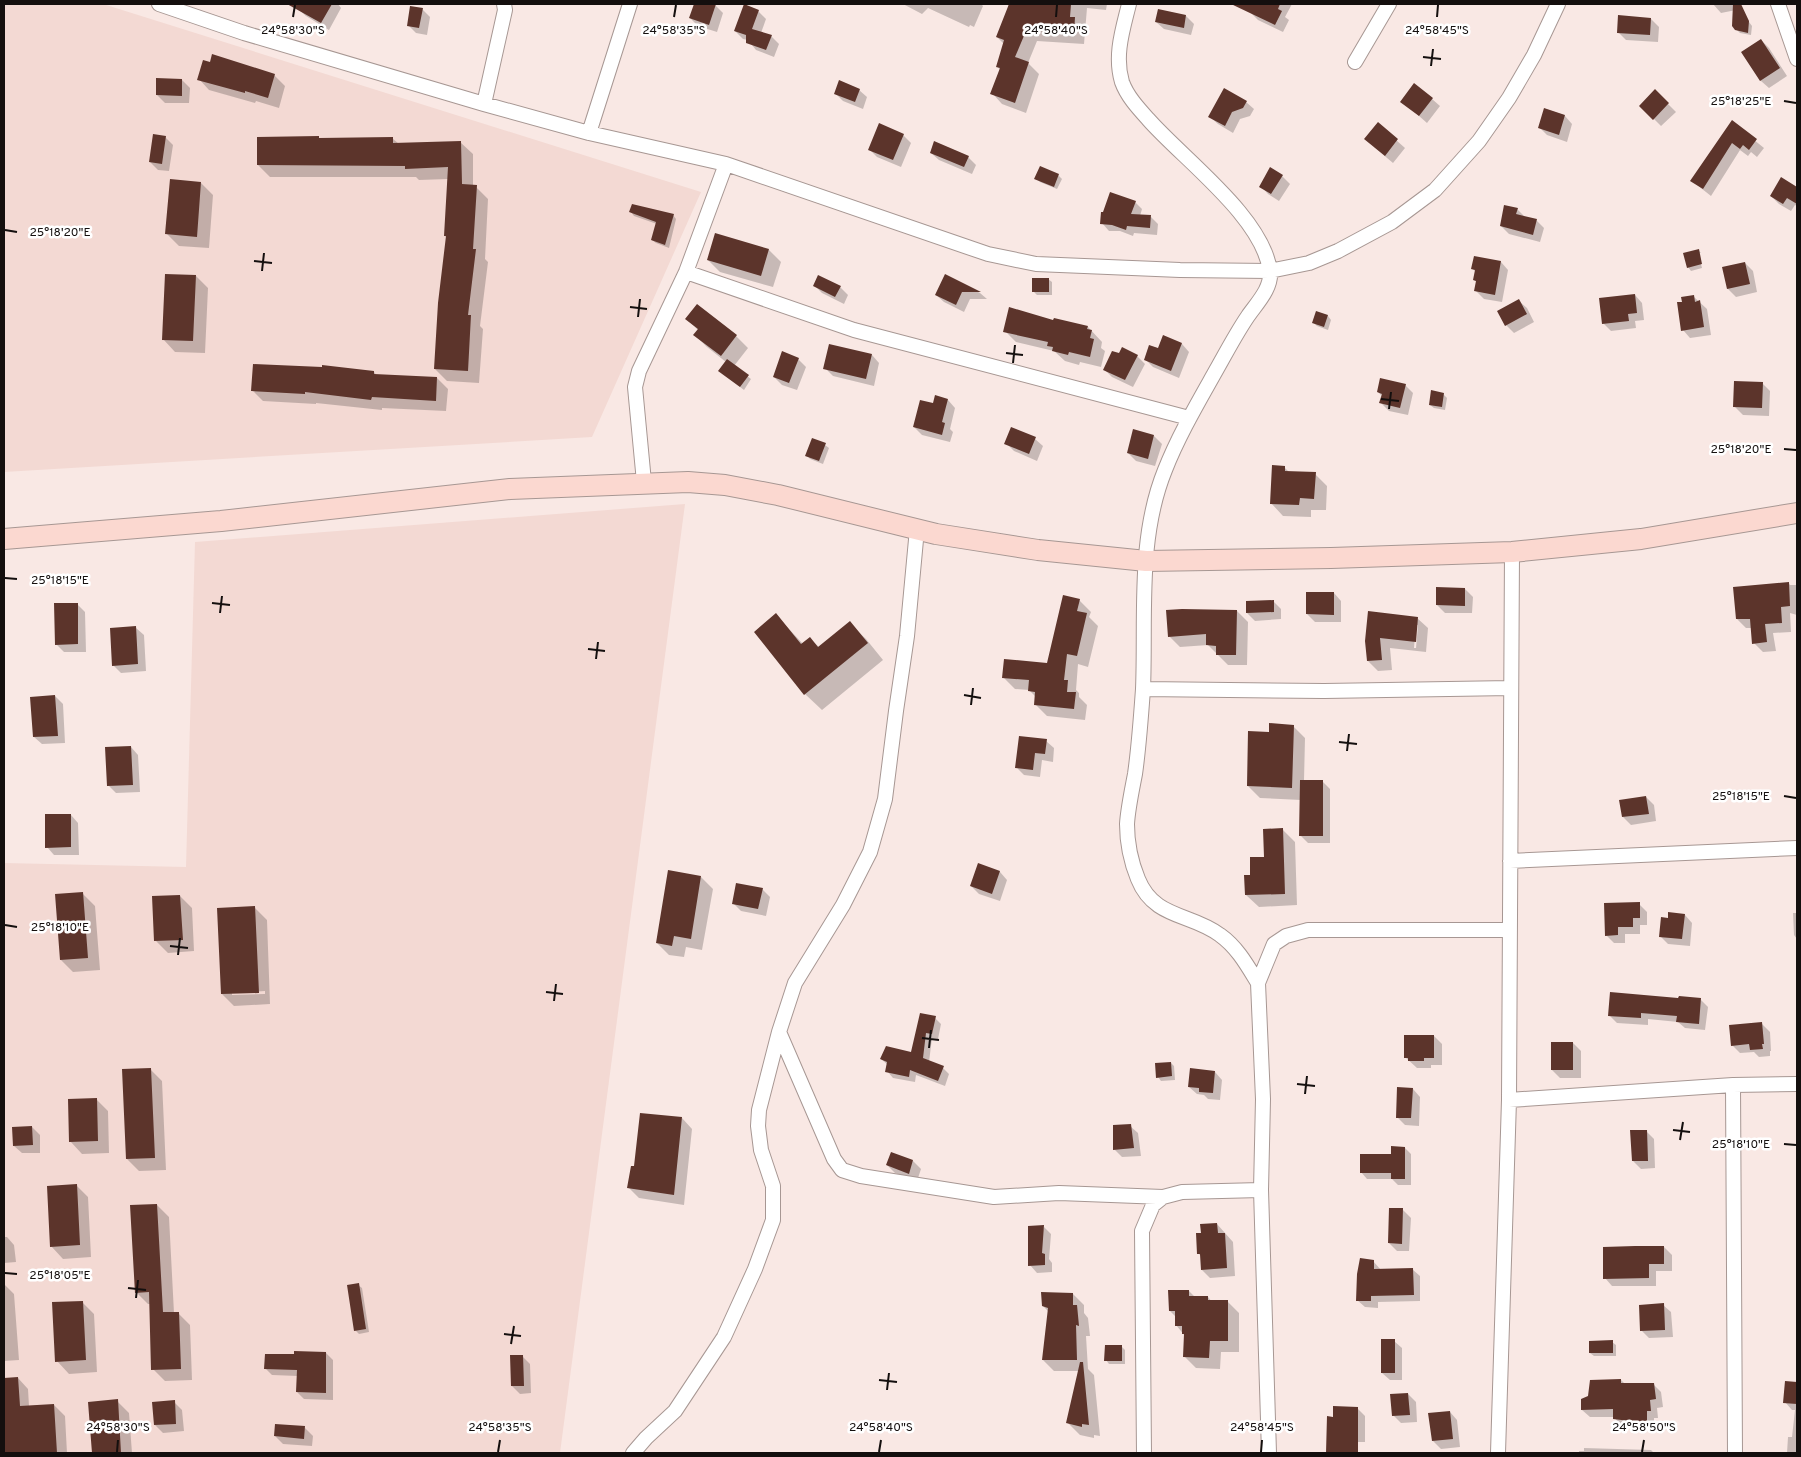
<svg xmlns="http://www.w3.org/2000/svg" width="1801" height="1457" font-family="Overpass,sans-serif">
<style>
.built{fill:#f3d9d3}
.shadow{fill:#0003;fill-rule:evenodd}
.building{fill:#5c342b}
.lines{fill:none;stroke-linecap:round;stroke-linejoin:round}
.street-casing{stroke:#a79793;stroke-width:16}
.secondary-casing{stroke:#a79793;stroke-width:22}
.street{stroke:#fff;stroke-width:14}
.secondary{stroke:#fbd8d0;stroke-width:20}
.ticks{fill:none;stroke:#140f0e;stroke-width:2}
.ticks-label{font-size:12px;text-anchor:middle;fill:#140f0e;stroke:#fff;stroke-width:5;stroke-linejoin:round;paint-order:stroke}
</style>
<rect width="100%" height="100%" fill="#f9e8e4"/>
<path class="built" d="M4,4H103L701,192L592,437L4,472Z
M685,504L560,1453H4V863L186,867L195,542Z"/>
<path class="shadow" d="M301,4H338L341,8L329,30L306,16L298,9Z
M695,4L715,5L723,13L717,32L698,26L690,18Z
M903,4H981L983,6L974,27L970,25L969,27L928,8L922,14Z
M1009,4H1107L1106,10L1087,8L1084,44L1037,41L1028,63L1039,74L1026,113L1002,104L992,93L1000,70L997,66L1004,44L997,37L1008,9Z
M1254,4H1292L1285,17L1289,20L1283,32L1258,20L1250,12Z
M1713,4H1740L1741,9L1721,13Z
M422,9L430,17L427,35L416,33L408,25Z
M758,11L766,19L761,33L771,36L779,44L774,57L756,50L748,40L743,39L735,31Z
M1186,16L1194,24L1191,35L1164,29L1156,22Z
M1746,18L1752,26L1751,35L1740,33L1733,26Z
M1651,19L1659,27L1658,42L1626,40L1618,32Z
M1761,40L1769,48L1787,76L1769,88L1761,81L1743,53Z
M274,75L285,86L279,108L256,101L255,103L209,90L199,79Z
M182,80L190,88L189,103H165L157,95Z
M859,90L867,97L863,109L843,101L835,93Z
M1655,91L1676,112L1661,126L1641,106Z
M1432,99L1440,106L1427,123L1402,101Z
M1246,102L1254,109L1250,116L1240,119L1233,133L1218,124L1210,117Z
M1565,116L1572,124L1567,142L1547,135L1539,127Z
M1732,122L1764,148L1757,157L1751,152L1748,156L1740,150L1711,196L1692,181Z
M1378,124L1405,148L1393,163L1374,147Z
M903,135L911,143L901,167L877,157L869,149Z
M165,137L173,145L169,171L158,170L150,162Z
M392,138L399,144L460,142L473,154V186L476,187L488,199L485,259L488,262L480,326L483,329L479,383L447,381L435,369L447,238L445,236L448,179L419,180L416,177H270L258,165Z
M931,153L968,157L976,165L972,174L939,160Z
M1058,175L1062,179L1057,189L1040,182L1036,178Z
M1282,176L1290,184L1279,201L1268,194L1261,186Z
M1782,179L1797,189V206L1795,205L1791,211L1779,204L1771,196Z
M201,183L213,195L209,248L179,246L166,233Z
M1135,202L1142,209L1140,216L1151,217L1158,224L1157,235L1134,233L1133,236L1120,231H1109L1102,223Z
M1517,209L1525,217L1536,220L1544,228L1540,242L1509,234L1501,226Z
M631,212L673,215L676,219L669,248L656,243L652,240L657,224L634,216Z
M769,250L781,262L773,287L720,272L708,260Z
M1698,250L1701,253H1698L1702,268L1691,271L1688,267Z
M1501,262L1508,270L1502,302L1484,299L1476,291L1477,282L1474,280L1476,272L1473,269Z
M1745,263L1753,271L1757,292L1736,297L1728,289L1724,268Z
M196,276L208,288L205,353L175,352L163,339Z
M945,276L980,293L987,299H970L964,312L944,302L936,295Z
M1048,279L1052,282V295H1037L1034,292Z
M814,285L840,287L848,295L844,304L822,293Z
M1635,295L1642,303L1644,320L1635,321L1636,328L1611,331L1603,323Z
M1694,297L1707,309L1711,335L1690,338L1683,330V303Z
M1519,301L1527,308L1534,322L1514,333L1506,325Z
M697,306L736,336L748,348L734,366L751,379L744,390L723,374L726,362L707,347L695,335L698,330L687,319Z
M1328,316L1331,320L1328,330L1317,326L1314,323Z
M1054,322L1088,327L1102,342L1101,348L1105,351L1101,367L1080,362L1079,365L1065,361L1054,351L1016,342L1005,331Z
M1163,337L1182,344L1189,352L1179,378L1153,367L1145,359L1158,350Z
M1120,354L1137,356L1145,364L1133,387L1112,377L1105,370Z
M872,355L879,363L874,386L833,376L825,368Z
M798,359L806,367L797,390L782,385L774,377Z
M374,372L377,376L437,378L448,389L446,411L382,408V410L316,403V404L263,401L252,390Z
M1762,383L1770,391L1769,416L1743,415L1735,407Z
M1405,385L1413,393L1408,415L1389,411L1381,403L1382,396L1378,392Z
M1443,394L1447,398L1445,410L1434,408L1430,405Z
M948,400L955,408L950,429L953,432L950,442L922,435L914,427L933,405Z
M1154,436L1162,444L1155,466L1136,461L1128,453Z
M1035,439L1043,446L1037,461L1014,451L1006,443Z
M825,445L829,448L823,464L810,459L807,455Z
M1284,467L1289,472L1315,474L1327,486L1326,510H1311V517L1283,516L1271,503Z
M1789,584L1790,585H1797V615L1790,613L1791,632L1773,633L1776,651L1763,652L1754,643L1752,628H1746L1737,619Z
M1465,589L1473,597L1472,613H1445L1437,605Z
M1334,593L1341,601V622H1315L1307,614Z
M1079,600L1091,612L1089,617L1098,626L1088,667L1078,664L1076,690L1079,693V697L1087,705L1085,720L1047,716L1035,704L1036,697L1029,690L1015,689L1003,677L1048,664Z
M1273,601L1281,609V619L1255,621L1247,613Z
M77,604L85,612L86,652H64L56,644Z
M1237,611L1248,622L1247,665H1228L1208,645L1180,647L1169,636Z
M776,615L803,644L810,639L819,647L849,623L866,639L883,660L822,710L805,694L755,632Z
M1417,618L1428,628L1426,652L1390,648L1392,670L1378,671L1368,661L1366,641ZM1416,625H1418L1416,648H1414Z
M136,628L144,635L146,671L121,673L113,665Z
M55,696L63,704L65,743L42,744L34,737Z
M1293,726L1305,738L1304,781H1322L1330,789V843H1308L1300,835L1301,800L1260,798L1248,786L1270,733Z
M1046,741L1054,748L1053,762L1042,760L1040,777L1024,775L1016,767Z
M131,747L138,755L140,792L116,793L108,785Z
M1646,797L1654,805L1656,821L1631,825L1623,817Z
M71,815L78,823L79,855H54L47,847Z
M1283,830L1295,842L1297,905L1259,907L1246,895L1251,876Z
M979,865L1000,872L1007,880L1000,901L979,894L971,886Z
M701,877L713,889L702,950L686,947L684,957L669,955L657,943Z
M762,889L770,897L766,916L741,911L733,903Z
M83,894L95,906L100,970L73,972L61,960Z
M180,896L192,908L194,951L168,953L156,941Z
M1639,904L1647,912V925H1640V934H1625V943H1614L1606,935Z
M255,908L267,920L270,1004L234,1006L222,994ZM265,991V994L232,995V993Z
M1793,913H1797V939L1794,935Z
M1685,915L1692,923L1690,946L1668,944L1660,936L1669,920Z
M1643,997L1700,999L1708,1007L1705,1030L1685,1028L1678,1022L1648,1019V1025L1617,1023L1610,1016Z
M935,1018L941,1024L938,1039L932,1038L929,1062L943,1068L949,1074L945,1086L916,1075L915,1082L893,1078L887,1071L888,1065L881,1059L912,1053Z
M1762,1024L1770,1032L1771,1051H1770V1056L1759,1057L1754,1052L1740,1053L1732,1045Z
M1434,1036L1442,1044V1065H1431V1068H1417L1405,1057Z
M1573,1043L1581,1051V1078H1560L1552,1070Z
M1171,1063L1174,1066L1175,1080L1161,1081L1158,1077Z
M150,1069L162,1081L166,1170L139,1171L127,1159Z
M1215,1072L1222,1080L1220,1100L1208,1099L1204,1095L1197,1094L1189,1087Z
M1413,1089L1420,1097L1419,1126L1405,1125L1397,1117Z
M96,1099L108,1111L109,1153L82,1154L70,1141Z
M682,1118L692,1129L684,1205L639,1198L629,1188L635,1168Z
M1130,1126L1138,1133L1141,1156L1122,1157L1114,1149Z
M32,1127L40,1135V1153H22L14,1146Z
M1646,1131L1654,1139L1655,1168L1641,1169L1633,1161Z
M1405,1148L1411,1154V1185H1398L1392,1179H1367L1361,1172Z
M891,1154L913,1161L921,1169L917,1181L895,1173L887,1165Z
M76,1185L88,1197L91,1257L63,1259L51,1246Z
M157,1205L169,1217L174,1313H178L190,1325L192,1380L165,1381L153,1369L151,1304H148L136,1292Z
M1403,1210L1411,1218L1409,1251H1397L1389,1243Z
M1217,1224L1233,1242L1235,1276L1210,1278L1202,1270V1257L1198,1253L1202,1234Z
M1044,1227L1051,1234L1049,1259L1052,1263V1272L1037,1273L1030,1265Z
M4,1237H7L14,1245L16,1262L4,1263Z
M1664,1247L1672,1255V1271H1656V1286H1612L1605,1278Z
M1373,1261L1381,1270L1412,1269L1420,1276V1301L1378,1302V1308L1365,1307L1357,1300Z
M4,1284L14,1294L19,1360L4,1361Z
M358,1285L362,1288L369,1332L359,1334L355,1330Z
M1189,1291L1195,1297H1208L1212,1302H1228L1239,1313V1352H1221L1220,1369L1196,1368L1184,1356L1185,1336L1176,1325V1317L1170,1311Z
M1073,1294L1084,1305V1313L1088,1318L1090,1336H1086L1088,1369L1094,1375L1100,1436L1094,1435V1438L1080,1435L1068,1423L1079,1371H1054L1043,1360L1049,1312L1043,1306Z
M82,1302L94,1314L97,1372L69,1374L57,1361Z
M1663,1305L1671,1312L1673,1337L1649,1338L1642,1331Z
M1394,1341L1402,1348V1380H1390L1382,1373Z
M1612,1342L1616,1345V1356H1594L1590,1353Z
M1121,1346L1125,1350V1364H1109L1106,1360Z
M326,1353L333,1360V1400L304,1399L297,1392L298,1376L272,1375L265,1368Z
M522,1356L530,1364L531,1393L520,1394L512,1386Z
M18,1378L28,1389L29,1406L54,1405L65,1416L67,1453H4V1379Z
M1621,1380L1625,1384H1653L1661,1392L1663,1407L1657,1408L1658,1418H1654V1430L1622,1427L1614,1417H1590L1582,1410Z
M1786,1383H1797V1453H1787L1788,1437H1792L1795,1410H1792L1785,1402Z
M1408,1394L1416,1402L1417,1422L1401,1423L1393,1415Z
M117,1401L129,1413L132,1453H93L90,1403Z
M174,1402L182,1410L184,1431L163,1433L155,1425Z
M1357,1408L1365,1416V1442H1354V1453H1328V1418H1334Z
M1450,1412L1457,1420L1460,1447L1441,1449L1433,1441Z
M305,1428L313,1436L312,1446L283,1444L275,1436Z
M1584,1448L1651,1450L1654,1453H1579V1451H1584Z"/>
<path class="building" d="M287,4H332L321,23Z
M694,4H716L709,25L689,18Z
M744,4L759,10L752,29L772,35L766,50L746,43V35L734,31Z
M1009,4H1071L1070,17H1075L1074,34L1026,31L1015,57L1029,62L1015,103L990,94L1000,68L996,67L1004,40L996,37Z
M1231,4H1280L1278,9L1282,11L1275,25Z
M1733,4H1741L1749,21L1748,33L1735,30L1732,26Z
M410,6L423,8L419,28L407,26Z
M1158,9L1186,15L1184,28L1155,22Z
M1618,15L1651,18L1650,35L1617,33Z
M1761,39L1780,68L1760,81L1741,52Z
M212,54L275,74L268,98L245,91V93L197,80L203,60L210,62Z
M156,78L182,79V96L156,95Z
M839,80L860,89L855,102L834,94Z
M1414,83L1433,98L1419,116L1400,102Z
M1224,88L1247,101L1243,108L1232,112L1225,126L1208,117Z
M1655,89L1669,103L1653,120L1639,106Z
M1544,108L1565,115L1559,135L1538,128Z
M1732,120L1757,139L1749,150L1743,145L1740,149L1732,143L1703,189L1690,181Z
M1378,122L1398,139L1385,156L1364,139Z
M879,123L904,134L893,160L868,150Z
M153,134L166,136L162,164L149,162Z
M319,136V138L393,137V143L461,141L462,184L477,185L473,249H476L468,315H471L468,371L434,369L438,303L446,236H444L448,167L405,169V166L257,165V137Z
M934,141L969,156L964,167L930,153Z
M1040,166L1059,174L1054,187L1034,179Z
M1270,167L1283,175L1271,194L1259,187Z
M1781,177L1797,187V204L1787,198L1783,204L1770,196Z
M170,179L201,182L197,237L165,234Z
M1110,192L1136,201L1131,214L1151,215L1150,228L1127,226L1126,230L1112,225L1100,224L1101,212H1103Z
M632,204L674,214L665,245L651,240L656,222L629,212Z
M1504,205L1518,208L1516,214L1537,219L1533,235L1500,226Z
M715,233L769,249L761,276L707,260Z
M1699,249L1702,264L1687,268L1683,253Z
M1474,256L1501,261L1495,295L1474,291L1476,281L1473,280L1475,270L1471,269Z
M1745,262L1750,284L1727,289L1722,267Z
M165,274L196,275L193,341L162,340Z
M945,274L981,292H962L956,305L935,295Z
M818,275L841,286L835,297L813,286Z
M1032,278H1049V292H1032Z
M1635,294L1637,313L1628,314L1629,321L1602,324L1599,298Z
M1694,295L1695,302L1700,300L1704,327L1681,331L1677,302H1682L1681,297Z
M1519,299L1527,314L1505,326L1497,311Z
M697,304L737,335L721,356L693,335L698,329L685,319Z
M1009,307L1053,320L1054,318L1088,326L1087,329L1092,330L1090,338L1094,339L1090,357L1069,352L1068,355L1052,351L1053,347L1047,346L1048,342L1003,332Z
M1316,311L1328,315L1324,327L1312,323Z
M1163,335L1182,343L1171,371L1144,360L1149,345L1158,348Z
M829,344L872,354L866,379L823,369Z
M1122,347L1138,355L1125,380L1103,370L1112,351L1119,353Z
M782,351L799,358L789,383L773,377Z
M727,359L749,375L740,387L718,371Z
M253,364L322,367V365L374,371V374L437,377L436,401L372,397L371,400L305,392V394L251,391Z
M1380,378L1406,384L1400,408L1379,403L1382,394L1377,392Z
M1734,381L1763,382L1762,408L1733,407Z
M1431,390L1444,393L1442,407L1429,405Z
M935,395L948,399L942,422L945,423L942,435L913,427L920,400L933,403Z
M1011,427L1036,437L1029,454L1004,444Z
M1133,429L1154,435L1148,459L1127,453Z
M812,438L826,443L819,461L805,456Z
M1272,465L1285,466V471L1316,472L1314,499L1300,498L1299,505L1270,504Z
M1789,582L1790,606L1781,607L1782,623L1765,624L1767,642L1752,644L1750,619H1736L1733,587Z
M1436,587L1465,588V606L1436,605Z
M1306,592H1334V615L1306,614Z
M1063,595L1080,599L1077,611L1087,613L1077,656L1067,654L1064,680H1068L1067,692H1076L1074,709L1034,705L1035,692L1028,691L1029,680L1002,678L1004,659L1047,663Z
M1274,600V612L1246,613V601Z
M54,603H78V644L55,645Z
M1182,609L1237,610L1236,655H1216V646L1206,645V634L1168,637L1166,610Z
M1368,611L1418,617L1416,642L1380,638L1382,660L1367,661L1365,641Z
M776,613L801,644L810,637L818,647L850,621L868,643L804,695L754,632Z
M136,626L138,664L112,666L110,628Z
M55,695L58,736L33,737L30,697Z
M1269,723L1294,725L1292,788L1247,786L1248,731L1269,732Z
M1019,736L1047,739L1045,754L1035,753L1033,770L1015,768Z
M131,746L133,785L107,786L105,747Z
M1300,780H1323V836H1299Z
M1646,796L1649,814L1622,817L1619,800Z
M45,814H71V847L45,848Z
M1283,828L1285,894L1245,895L1244,875H1250V857H1264L1263,829Z
M978,863L1000,871L992,894L970,886Z
M668,870L701,876L691,939L674,936L672,946L656,943Z
M736,883L763,888L758,909L732,904Z
M83,892L88,958L60,960L55,894Z
M180,895L183,940L154,941L152,896Z
M1640,902V918H1633V927H1618V935L1605,936L1604,903Z
M255,906L259,993L221,994L217,908Z
M1668,912L1685,914L1682,939L1659,937L1661,917L1668,918Z
M1610,992L1678,998L1679,996L1701,998L1699,1024L1676,1022L1677,1016L1641,1013V1018L1608,1016Z
M920,1013L936,1016L932,1034L926,1033L923,1058L944,1066L938,1081L910,1070L909,1077L885,1072L887,1062L880,1059L886,1046L911,1052Z
M1762,1022L1764,1044H1762L1763,1049L1750,1050L1749,1044L1731,1046L1729,1025Z
M1404,1035H1434V1058H1424V1061H1408V1058H1404Z
M1551,1042H1573V1070H1551Z
M1171,1062L1172,1076L1156,1078L1155,1063Z
M151,1068L155,1158L126,1159L122,1069Z
M1190,1068L1215,1071L1213,1093L1199,1092V1088L1188,1087Z
M1397,1087L1413,1088L1411,1118H1396Z
M97,1098L98,1141L69,1142L68,1099Z
M640,1113L682,1117L674,1195L627,1188L631,1166H634Z
M1131,1124L1134,1148L1113,1150V1125Z
M32,1126L33,1145L13,1146L12,1127Z
M1630,1130H1647L1648,1161H1632Z
M1391,1146L1405,1147V1179H1391V1173H1360V1154H1391Z
M891,1152L913,1160L909,1174L886,1165Z
M77,1184L80,1245L50,1247L47,1186Z
M157,1204L163,1312H179L181,1369L151,1370L149,1292L135,1293L130,1205Z
M1389,1208H1403L1402,1244L1388,1243Z
M1217,1223L1218,1233H1225L1227,1268L1201,1270L1200,1254H1197L1196,1233H1201L1200,1224Z
M1044,1225L1042,1253L1045,1254V1265L1028,1266V1226Z
M1635,1246H1664V1264H1649V1278L1603,1279V1247Z
M1360,1258L1374,1260V1269L1413,1268L1414,1295L1371,1296V1301H1356L1357,1274Z
M359,1283L366,1329L354,1331L347,1285Z
M1168,1290H1189V1296H1208V1300H1228V1341H1210L1209,1358L1183,1357L1184,1334H1182V1326H1175V1311H1169Z
M1041,1292L1073,1293V1305H1077L1079,1326L1076,1325L1077,1360H1042L1048,1308L1042,1306Z
M83,1301L86,1360L55,1362L52,1302Z
M1664,1303L1665,1330L1640,1331L1639,1305Z
M1381,1339H1395V1373H1381Z
M1613,1340V1353H1589V1341Z
M1105,1345H1122V1361H1104Z
M294,1351L326,1352V1393L296,1392L297,1370L264,1369L265,1354H294Z
M510,1355H523L524,1386H511Z
M1080,1362H1083L1089,1425L1082,1424V1427L1066,1423Z
M18,1377L20,1406L54,1404L57,1453H4V1378Z
M1621,1379V1383H1654L1656,1399L1650,1400L1651,1411H1647V1423L1613,1419V1409L1581,1410V1399L1588,1396L1590,1380Z
M1785,1381L1797,1382V1404L1783,1403Z
M1408,1393L1410,1415L1392,1416L1390,1394Z
M118,1399L121,1453H92L88,1402Z
M175,1400L176,1424L154,1425L152,1402Z
M1333,1406L1358,1407V1453H1326L1327,1416L1333,1417Z
M1450,1411L1453,1439L1432,1441L1428,1413Z
M275,1424L305,1426L304,1439L274,1436Z"/>
<g class="lines">
<defs>
<path id="street" d="M159,4L244,33L484,104L589,133L726,164L988,254L1036,264L1180,270L1270,271L1309,263L1338,251L1392,222L1435,190L1479,141L1509,98L1534,55L1558,4
M1129,4C1123,29 1114,55 1122,82C1127,96 1138,108 1148,119C1183,159 1263,217 1270,271C1272,288 1257,303 1248,316C1235,335 1225,355 1214,374C1196,406 1178,437 1165,470C1137,539 1146,617 1143,689C1141,717 1139,746 1135,774C1132,790 1128,808 1127,824C1127,843 1131,862 1138,879C1154,919 1191,913 1220,935C1237,947 1247,965 1258,983
M1778,4L1797,59
M1355,62L1389,4
M484,104L505,10L504,4
M589,133L630,4
M686,272L854,330L1189,418
M644,482L635,387L639,371L686,272L726,164
M1143,689L1324,691L1511,688
M1510,861L1797,848
M779,1032L834,1159L842,1170L861,1176L994,1197L1059,1193L1163,1197L1182,1192L1261,1190
M1733,1085L1735,1453
M1509,1100L1733,1085L1797,1084
M633,1453L646,1438L675,1411L724,1337L755,1269L773,1220V1186L761,1150L758,1126L759,1110L779,1032L795,983L843,905L870,852L885,799L896,711L907,636L917,529
M1144,1453L1142,1231L1153,1205L1163,1197
M1269,1453L1261,1190L1263,1099L1258,983L1274,944L1286,936L1308,930H1510
M1498,1453L1509,1100L1512,552"/>
<path id="secondary" d="M4,539L221,521L510,489L688,482L725,485L778,495L936,534L1038,550L1146,561L1331,558L1512,552L1641,539L1797,513"/>
</defs>
<use href="#street" class="street-casing"/>
<use href="#secondary" class="secondary-casing"/>
<use href="#street" class="street"/>
<use href="#secondary" class="secondary"/>
</g>
<path class="ticks" d="M293,17L295,5M674,17L676,5M1056,17L1057,5M1437,17L1438,5M1423,57L1441,59M1431,66L1433,49M1784,101L1796,103M5,230L17,232M254,261L272,263M262,271L264,253M630,307L647,309M638,317L640,299M1006,353L1023,355M1013,363L1015,345M1381,399L1399,401M1389,409L1391,392M1784,449L1796,450M5,578L17,579M212,603L230,605M220,613L222,596M588,649L605,651M596,659L598,642M964,695L981,698M971,705L973,688M1339,742L1357,744M1347,751L1349,734M1784,796L1796,798M5,925L17,927M170,946L188,948M178,955L180,938M546,992L563,994M554,1001L556,984M922,1038L939,1040M929,1048L931,1030M1297,1084L1315,1086M1305,1094L1307,1076M1673,1130L1690,1132M1680,1140L1683,1122M1784,1144L1796,1145M5,1273L17,1274M128,1288L146,1290M136,1298L138,1280M504,1334L521,1336M511,1344L514,1326M879,1380L897,1382M887,1390L889,1373M117,1452L118,1440M498,1452L500,1440M879,1452L881,1440M1261,1452L1262,1440M1642,1452L1644,1440"/>
<g class="ticks-label">
<text x="293" y="34">24°58'30"S</text>
<text x="674" y="34">24°58'35"S</text>
<text x="1056" y="34">24°58'40"S</text>
<text x="1437" y="34">24°58'45"S</text>
<text x="1741" y="105">25°18'25"E</text>
<text x="60" y="236">25°18'20"E</text>
<text x="1741" y="453">25°18'20"E</text>
<text x="60" y="584">25°18'15"E</text>
<text x="1741" y="800">25°18'15"E</text>
<text x="60" y="931">25°18'10"E</text>
<text x="1741" y="1148">25°18'10"E</text>
<text x="60" y="1279">25°18'05"E</text>
<text x="118" y="1431">24°58'30"S</text>
<text x="500" y="1431">24°58'35"S</text>
<text x="881" y="1431">24°58'40"S</text>
<text x="1262" y="1431">24°58'45"S</text>
<text x="1644" y="1431">24°58'50"S</text>
</g>
<rect width="1801" height="1457" fill="none" stroke="#140f0e" stroke-width="10"/>
</svg>
